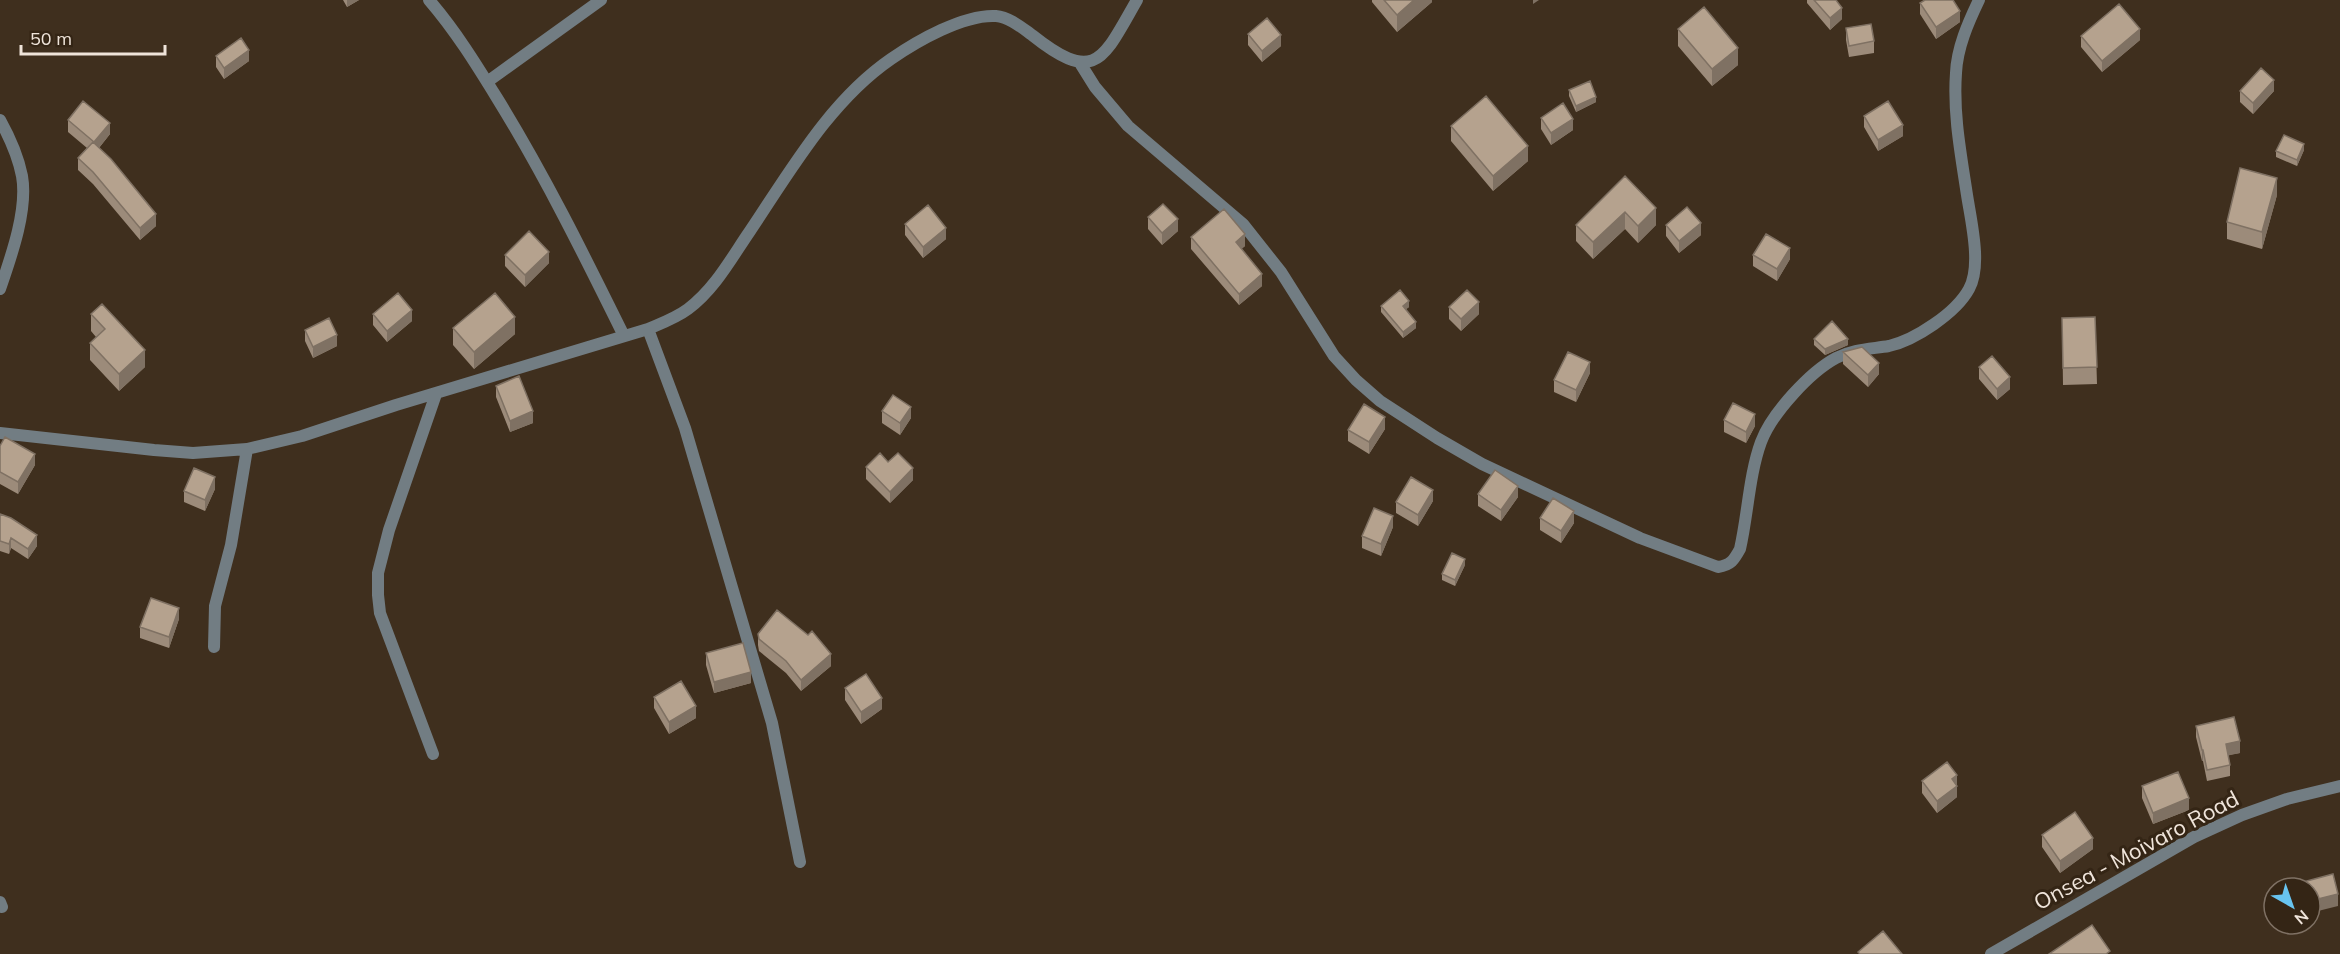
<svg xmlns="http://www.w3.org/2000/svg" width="2340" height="954" font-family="Mulish,sans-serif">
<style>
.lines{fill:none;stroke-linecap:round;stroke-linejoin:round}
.street{stroke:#727d83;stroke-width:12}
.wall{fill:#9c8b7a}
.shaded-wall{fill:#7f7163}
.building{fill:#b5a28e;stroke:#7f7163;stroke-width:1.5}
.labels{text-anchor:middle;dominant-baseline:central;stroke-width:6;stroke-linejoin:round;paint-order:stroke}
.street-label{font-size:22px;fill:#efe4da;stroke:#342515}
</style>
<rect width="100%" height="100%" fill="#3f2f1e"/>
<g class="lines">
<path class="street" d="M429,0C455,30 476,64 497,98C544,174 584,255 624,336
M1080,63L1095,87L1128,126L1243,224L1281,272L1334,356L1356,380L1380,401L1437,438L1482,464L1640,538L1718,567C1731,565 1734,560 1740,549C1748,514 1749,475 1761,442C1772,413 1810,372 1836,358C1853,349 1871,349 1889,346C1915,340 1956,313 1969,289C1982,266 1971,221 1967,195C1961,155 1953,114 1956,73C1957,48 1968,23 1979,0
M487,82L601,0
M0,120C10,138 18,156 22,176C28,210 11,257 0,289
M648,329L685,428L772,723L800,862
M0,433L154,450L193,453L247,449L302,436L396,405L648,329C662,323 676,318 688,309C715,289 732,257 750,231C791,170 830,101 891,59C917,41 964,14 996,16C1009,17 1021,27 1032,35C1096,86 1103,59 1137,0
M214,647L215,606L231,545L247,449
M433,754L380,613L378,595V573L389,530L436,394
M0,902L2,907
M1991,954L2194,837L2242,815L2287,799L2340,786"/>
</g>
<path class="wall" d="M343,0H359L347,7Z
M1372,0H1432V2L1397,32L1372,2Z
M1807,0H1836L1842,19L1830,30L1807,3Z
M1920,3L1960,22L1936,39L1920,14Z
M1846,28L1874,41V53L1849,57L1846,40Z
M1678,29L1738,65L1712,86L1678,46Z
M1248,34L1281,46L1262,62L1248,45Z
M2081,36L2140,40L2102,72L2081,47Z
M216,56L249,61L224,79L216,67Z
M1569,90L1596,102L1576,112L1569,96Z
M2240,91H2274L2253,114L2240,102Z
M1864,116L1903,136L1878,151L1864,127Z
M1541,118L1573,130L1551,145L1541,129Z
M68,120L110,134L99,148L156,226L140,240L93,184L78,170V158L87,148L68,132Z
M1451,126L1528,161L1493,191L1451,141Z
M2304,150L2297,166L2276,157V151Z
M1625,176L1656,225L1638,243L1625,229L1593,259L1576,241V225Z
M2277,195L2262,249L2227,239V222Z
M1148,217L1178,231L1162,245L1148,229Z
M905,224L946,239L923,258L905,235Z
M1666,225L1701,235L1679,253L1666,236Z
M1191,237L1245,246L1241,249L1262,286L1239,305L1191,249Z
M505,255L549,263L525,287L505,266Z
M1753,255L1790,259L1777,281L1753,266Z
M1381,306L1409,307L1406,309L1416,328L1403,338L1381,312Z
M1449,307L1479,314L1461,331L1449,319Z
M91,314L145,367L119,391L90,360V343L96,337L91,331Z
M373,314L412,321L387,342L373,325Z
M2095,317L2097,384L2063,385L2062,318Z
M453,328L515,334L474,369L453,345Z
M305,330L337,346L313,358L305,341Z
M1814,339L1848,345L1825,355L1814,345Z
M1843,352L1879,374L1868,387L1843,364Z
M1979,367L2010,389L1997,400L1979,379Z
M1590,373L1576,402L1554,392V380Z
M496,386L533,423L510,432L496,397Z
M882,411L911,418L900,435L882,423Z
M1724,420L1755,426L1746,443L1724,432Z
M1385,429L1369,454L1348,441V430Z
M0,446L35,465L18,494L0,484Z
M888,462L913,480L890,503L866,479V467Z
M215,489L205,511L184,502V491Z
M1478,494L1518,497L1501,521L1478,506Z
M1433,501L1418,526L1396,513V502Z
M0,514L37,546L28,559L11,548L9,554L0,551Z
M1540,518L1574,523L1561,543L1540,530Z
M1393,527L1381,556L1362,548V536Z
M1465,565L1455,586L1442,580V574Z
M179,619L169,648L140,638V627Z
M758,634L831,666L801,691L786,673L759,651L758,645Z
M706,653L751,683L714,693L706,665Z
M845,688L882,709L861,724L845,700Z
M654,697L696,718L669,734L654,708Z
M2196,726L2240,753L2228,755L2230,765V776L2207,781L2203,761H2202L2196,737Z
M1957,775V797L1937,813L1922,793V781Z
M2142,786L2189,810L2153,824L2142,798Z
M2042,835L2093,849L2060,873L2042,847Z"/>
<path class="shaded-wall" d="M347,0H359L347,7Z
M1414,0H1432V2L1397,32V15Z
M1533,0H1539L1533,4Z
M1842,8V19L1830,30V18Z
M1960,11V22L1936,39V27Z
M2140,29V40L2102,72V61Z
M1281,35V46L1262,62V51Z
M1738,48V65L1712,86V69Z
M249,50V61L224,79V68Z
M2274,80V91L2253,114V103Z
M1596,97V102L1576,112V106Z
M1573,119V130L1551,145V133Z
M110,123V134L94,154V142Z
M1903,125V136L1878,151V140Z
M2304,144V150L2297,166V160Z
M1528,146V161L1493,191V176Z
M2277,178V195L2262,249V232Z
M1656,208V225L1638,243V226Z
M1625,212V229L1593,259V242Z
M156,214V226L140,240V228Z
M1178,219V231L1162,245V233Z
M1701,223V235L1679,253V241Z
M946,228V239L923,258V247Z
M1245,234V246L1236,254V242Z
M1790,248V259L1777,281V269Z
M549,252V263L525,287V275Z
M1262,274V286L1239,305V294Z
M1409,301V307L1403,312V306Z
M1479,302V314L1461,331V319Z
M412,310V321L387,342V331Z
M515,317V334L474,369V352Z
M1416,322V328L1403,338V332Z
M337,335V346L313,358V347Z
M1848,339V345L1825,355V349Z
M145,350V367L119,391V374Z
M1590,362V373L1576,402V390Z
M1879,363V374L1868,387V375Z
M2010,377V389L1997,400V389Z
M911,407V418L900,435V423Z
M533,411V423L510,432V421Z
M1755,414V426L1746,443V432Z
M1385,417V429L1369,454V442Z
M35,454V465L18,494V482Z
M913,468V480L890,503V492Z
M215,477V489L205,511V500Z
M1518,486V497L1501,521V510Z
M1433,490V501L1418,526V515Z
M1574,511V523L1561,543V531Z
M1393,516V527L1381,556V544Z
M37,535V546L28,559V549Z
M11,538V548L9,554V544Z
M1465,559V565L1455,586V580Z
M179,608V619L169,648V637Z
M831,654V666L801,691V680Z
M751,672V683L714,693V682Z
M882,698V709L861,724V712Z
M696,706V718L669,734V722Z
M2240,741V753L2226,756V744Z
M2202,750H2203V761H2202Z
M1957,775V797L1937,813V801L1952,779Z
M2189,798V810L2153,824V813Z
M2093,838V849L2060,873V861Z
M2338,894V906L2310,913V901Z"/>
<path class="building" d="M1384,0H1414L1397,15Z
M1814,0H1836L1842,8L1830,18Z
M1925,0H1953L1960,11L1936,27L1920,3Z
M2119,4L2140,29L2102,61L2081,36Z
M1704,7L1738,48L1712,69L1678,29Z
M1267,18L1281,35L1262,51L1248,34Z
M1871,24L1874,41L1849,46L1846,28Z
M241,38L249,50L224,68L216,56Z
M2261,68L2274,80L2253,103L2240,91Z
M1590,81L1596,97L1576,106L1569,90Z
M1486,96L1528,146L1493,176L1451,126Z
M83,101L110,123L94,142L68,120Z
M1888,101L1903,125L1878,140L1864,116Z
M1563,103L1573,119L1551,133L1541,118Z
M2284,135L2304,144L2297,160L2276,151Z
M93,142L111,159L156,214L140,228L93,172L78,158Z
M2240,168L2277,178L2262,232L2227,222Z
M1625,176L1656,208L1638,226L1625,212L1593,242L1576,225Z
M1163,204L1178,219L1162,233L1148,217Z
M928,205L946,228L923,247L905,224Z
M1687,207L1701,223L1679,241L1666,225Z
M1224,209L1245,234L1236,242L1262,274L1239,294L1191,237Z
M529,231L549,252L525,275L505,255Z
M1766,234L1790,248L1777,269L1753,255Z
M1400,290L1409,301L1403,306L1416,322L1403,332L1381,306Z
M1467,290L1479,302L1461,319L1449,307Z
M398,293L412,310L387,331L373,314Z
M495,293L515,317L474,352L453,328Z
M102,304L145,350L119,374L90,343L105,329L91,314Z
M2095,317L2097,367L2063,368L2062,318Z
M329,318L337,335L313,347L305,330Z
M1832,321L1848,339L1825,349L1814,339Z
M1862,347L1879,363L1868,375L1843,352Z
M1568,352L1590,362L1576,390L1554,380Z
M1992,356L2010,377L1997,389L1979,367Z
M519,376L533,411L510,421L496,386Z
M893,395L911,407L900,423L882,411Z
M1733,403L1755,414L1746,432L1724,420Z
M1364,404L1385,417L1369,442L1348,430Z
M5,437L35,454L18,482L0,472V446Z
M880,453L888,462L898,453L913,468L890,492L866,467Z
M194,468L215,477L205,500L184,491Z
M1495,470L1518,486L1501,510L1478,494Z
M1411,477L1433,490L1418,515L1396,502Z
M1553,498L1574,511L1561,531L1540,518Z
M1374,508L1393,516L1381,544L1362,536Z
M0,514L11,518L37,535L28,549L11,538L9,544L0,541Z
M1452,553L1465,559L1455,580L1442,574Z
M151,598L179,608L169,637L140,627Z
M777,610L808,635L812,631L831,654L801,680L786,661L759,639L758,634Z
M743,643L751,672L714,682L706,653Z
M866,674L882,698L861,712L845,688Z
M681,681L696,706L669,722L654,697Z
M2234,717L2240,741L2226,744L2230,765L2207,770L2203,750H2202L2196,726Z
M1947,762L1957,775L1952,779L1957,786L1937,801L1922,781Z
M2178,772L2189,798L2153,813L2142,786Z
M2075,812L2093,838L2060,861L2042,835Z
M2333,874L2338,894L2310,901V888H2293L2292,885Z
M2092,925L2110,951L2106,954H2049Z
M1883,931L1902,954H1860L1858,952Z"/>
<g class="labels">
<g class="street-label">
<text transform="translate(2136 850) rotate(-28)">Onsea - Moivaro Road</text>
</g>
</g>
<g transform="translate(2292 906) rotate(140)"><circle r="28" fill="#342515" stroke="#7f7164" stroke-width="1.5"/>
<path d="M0-4.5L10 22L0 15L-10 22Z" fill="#68c4f0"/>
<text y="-9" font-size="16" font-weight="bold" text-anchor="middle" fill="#efe4da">N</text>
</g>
<path d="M21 45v9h144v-9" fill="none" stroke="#efe4da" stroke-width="3"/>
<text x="30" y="45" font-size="18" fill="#efe4da" stroke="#342515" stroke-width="4.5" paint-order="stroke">50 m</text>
</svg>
